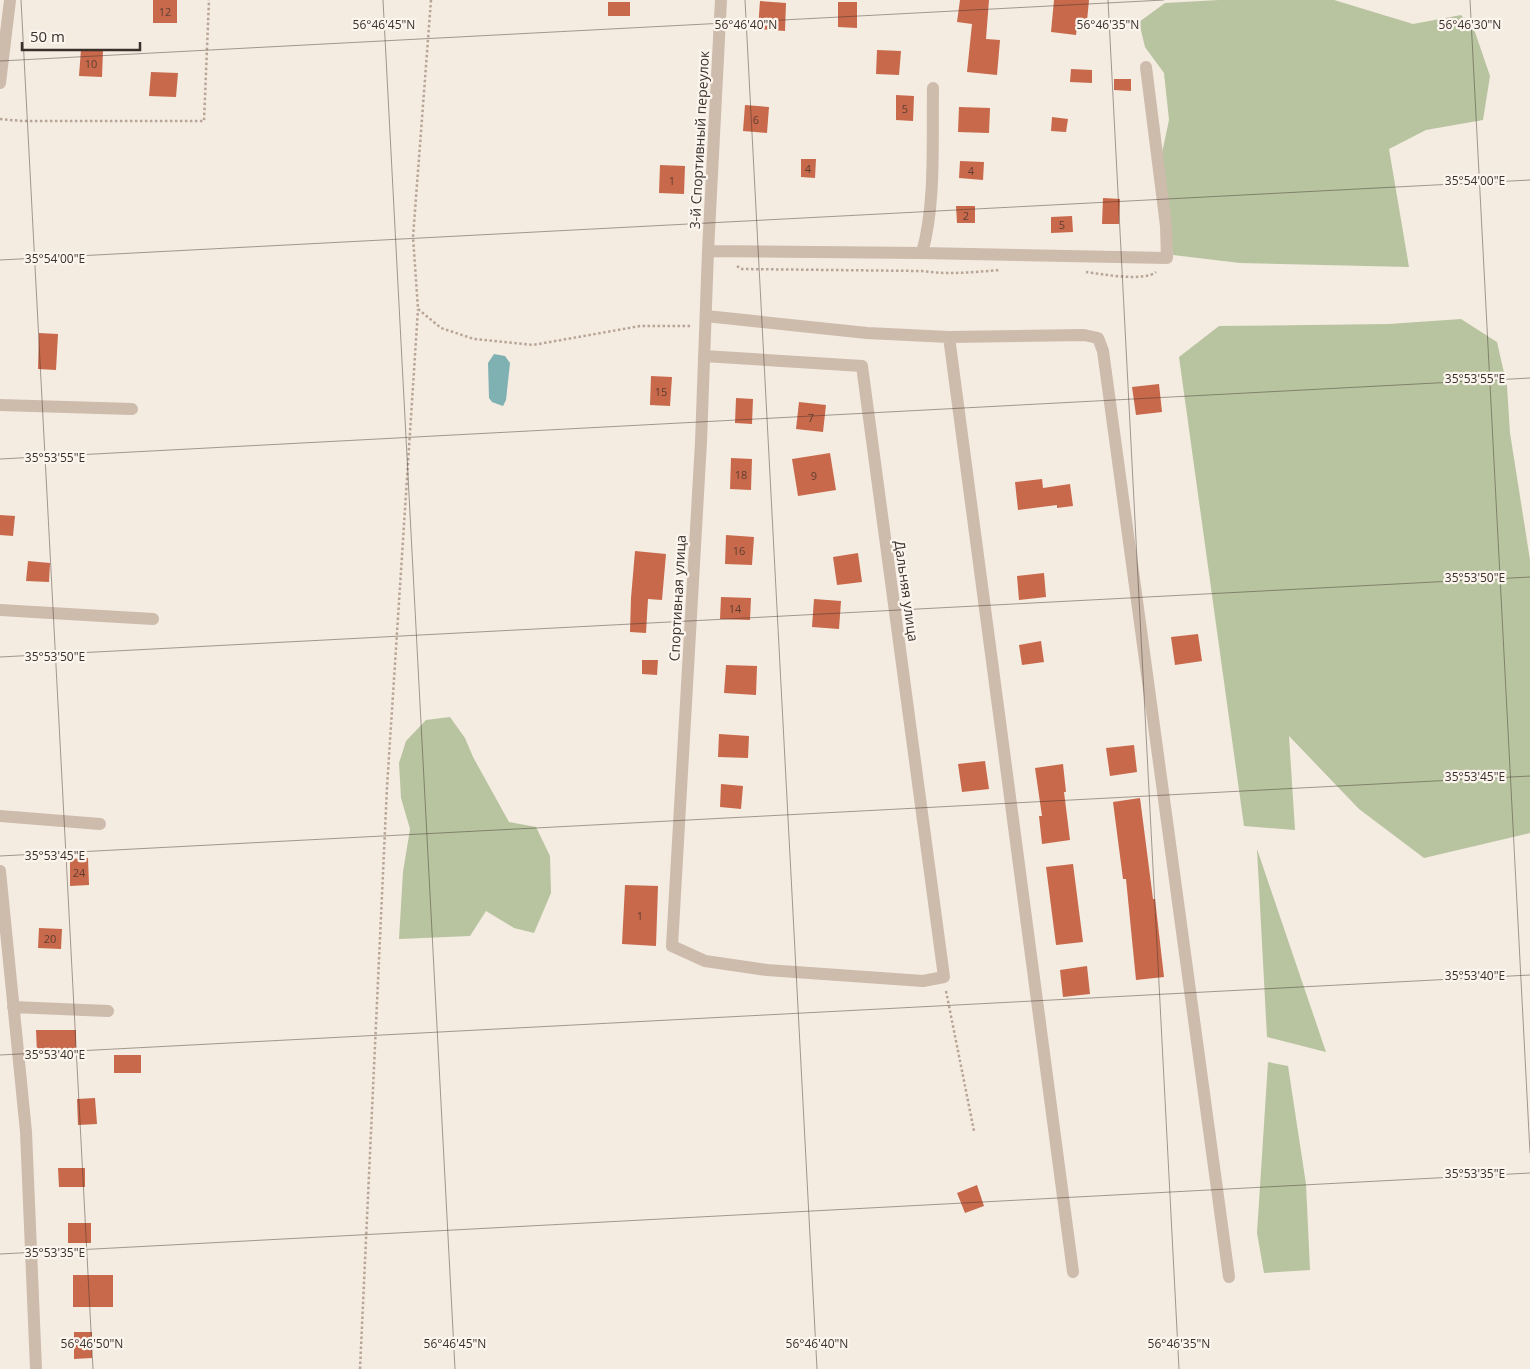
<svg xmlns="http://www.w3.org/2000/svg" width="1530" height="1369" font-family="'Open Sans',sans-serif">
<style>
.green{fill:#b8c4a0}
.water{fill:#7fb0b2}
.building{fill:#c8694b}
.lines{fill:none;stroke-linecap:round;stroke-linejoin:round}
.path{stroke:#b9a596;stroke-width:2.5;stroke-dasharray:2.5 2.5;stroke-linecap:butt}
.minor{stroke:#cdbbac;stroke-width:12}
.ticks{fill:none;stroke:#3b302b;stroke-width:1;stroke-opacity:0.45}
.labels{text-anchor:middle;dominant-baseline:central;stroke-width:4.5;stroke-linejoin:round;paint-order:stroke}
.number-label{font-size:11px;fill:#5e3e33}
.street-label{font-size:14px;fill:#3b302b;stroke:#fbf5ee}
.ticks-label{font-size:12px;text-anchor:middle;fill:#3b302b;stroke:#fbf5ee;stroke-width:4.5;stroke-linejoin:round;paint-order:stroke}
</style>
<rect width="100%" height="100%" fill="#f4ebe1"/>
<path class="green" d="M1219,0H1334L1413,24L1461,15L1475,32L1490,76L1483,120L1426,130L1389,149L1409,267L1240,263L1173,255L1162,153L1169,120L1164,73L1145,47L1139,22L1165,3Z
M1461,319L1497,342L1507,386L1510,433L1530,560V833L1424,858L1359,809L1289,736L1295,830L1244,826L1179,357L1219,326L1389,324Z
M450,717L465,738L473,757L509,822L536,827L550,856L551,893L534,933L514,928L486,911L470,936L399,939L403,872L410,829L401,798L399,763L406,741L426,720Z
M1257,849L1326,1052L1267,1037Z
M1268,1062L1288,1066L1306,1184L1310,1270L1264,1273L1257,1233Z"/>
<path class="water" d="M494,354L505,356L510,363L506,400L503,406L492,402L489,398L488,363Z"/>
<path class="building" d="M153,0H177V23H153Z
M960,0H989L986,39L1000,40L997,75L967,72L972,24L957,22Z
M1054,0H1089L1087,21L1078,20L1076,35L1051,32Z
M760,1L786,3L785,31L758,29Z
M608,2H630V16H608Z
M838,2H857V28L838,27Z
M81,49L103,51L102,77L79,76Z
M877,50L901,51L899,75L876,74Z
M1071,69L1092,70V83L1070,82Z
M151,72L178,73L176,97L149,96Z
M1114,79H1131V91L1114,90Z
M896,95L914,96L913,121L896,120Z
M745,105L769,107L767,133L743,131Z
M959,107L990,108L989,133L958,132Z
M1052,117L1068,119L1066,132L1051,131Z
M801,159H816L815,178L801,177Z
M960,161L984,162L983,180L959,178Z
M660,165L685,166L684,194L659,193Z
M1103,198L1120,199L1119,224H1102Z
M956,206H975V223H957Z
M1072,216L1073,232L1051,233V217Z
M39,333L58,334L56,370L38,369Z
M651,376L672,377L670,406L650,405Z
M1159,384L1162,412L1136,415L1132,387Z
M736,398L753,399L752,424L735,423Z
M799,402L826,405L823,432L796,429Z
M830,453L836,490L798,496L792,459Z
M731,458L752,459L751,490L730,489Z
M1042,479L1043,488L1070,484L1073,506L1057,508V505L1018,510L1015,482Z
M0,515L15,516L13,536L0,535Z
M726,535L754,537L752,565L725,564Z
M635,551L666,554L662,600L648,599L646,633L630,632L631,598Z
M858,553L862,582L837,585L833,557Z
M28,561L50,563L49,582L26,581Z
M1044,573L1046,597L1019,600L1017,576Z
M721,597L751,598L750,620L720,619Z
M814,599L841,601L839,629L812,627Z
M1198,634L1202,661L1175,665L1171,637Z
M1041,641L1044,662L1022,665L1019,645Z
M642,660H658L657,675L642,674Z
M726,665L757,666L756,695L724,693Z
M719,734L749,736L748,758L718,757Z
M1134,745L1137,772L1110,776L1106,748Z
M985,761L989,789L962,792L958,764Z
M1063,764L1066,792H1064L1070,840L1042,844L1039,816H1042L1035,768Z
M721,784L743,786L741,809L720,807Z
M1140,798L1153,899H1155L1164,977L1136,980L1126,879H1123L1113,802Z
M88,858L89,885L70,886V859Z
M1073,864L1083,942L1056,945L1046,867Z
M625,885L658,886L656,946L622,944Z
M39,928L62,929L61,949L38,948Z
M1087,966L1090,994L1063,997L1060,970Z
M36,1030H76V1052L37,1053Z
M114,1055H141V1073H114Z
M95,1098L97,1124L78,1125L77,1099Z
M58,1168H85V1187H59Z
M977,1185L984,1206L965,1213L957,1193Z
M68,1223H91V1243H68Z
M73,1275H113V1307H73Z
M74,1332H92V1358L74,1359Z"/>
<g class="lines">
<path class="path" d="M431,0L413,237L418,309L441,328L474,339L533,345L640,326H692
M0,119L22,121H204L209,0
M737,266L741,269L922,271C948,275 974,272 1000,270
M1086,272C1102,274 1143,282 1156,272
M946,991L974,1131
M360,1369L387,787L418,309"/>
<path class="minor" d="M0,83L10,0
M708,251L922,253L1167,258L1166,226L1146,67
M922,253C936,203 932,141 933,88
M706,316L867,333L949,337L1084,335L1098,338L1103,351L1229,1277
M949,337L1073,1272
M704,356L862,366L944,977L923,981L767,970L705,961L672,946L701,442L708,251L721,0
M0,405L132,409
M0,610L153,619
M0,816L100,824
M0,871L26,1132L36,1369
M13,1007L108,1011"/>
</g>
<path class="ticks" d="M21,0L93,1369M383,0L455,1369M745,0L817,1369M1108,0L1179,1369M1470,0L1530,1153M0,61L1164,0M0,260L1530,180M0,459L1530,378M0,657L1530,577M0,856L1530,776M0,1055L1530,975M0,1254L1530,1173"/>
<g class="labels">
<g class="number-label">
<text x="165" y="11">12</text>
<text x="91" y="63">10</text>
<text x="905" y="108">5</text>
<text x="756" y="119">6</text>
<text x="808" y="168">4</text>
<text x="971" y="170">4</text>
<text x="672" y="180">1</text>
<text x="966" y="215">2</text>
<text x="1062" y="224">5</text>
<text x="661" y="391">15</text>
<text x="811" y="417">7</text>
<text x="741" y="474">18</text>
<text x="814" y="475">9</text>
<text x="739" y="550">16</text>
<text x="735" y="608">14</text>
<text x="79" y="872">24</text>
<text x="640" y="915">1</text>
<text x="50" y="938">20</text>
</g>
<g class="street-label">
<text transform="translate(699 140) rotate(-87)">3-й Спортивный переулок</text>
<text transform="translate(907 591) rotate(82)">Дальняя улица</text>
<text transform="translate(677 598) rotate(-87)">Спортивная улица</text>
</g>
</g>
<g class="ticks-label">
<text x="384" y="29">56°46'45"N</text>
<text x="746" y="29">56°46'40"N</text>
<text x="1108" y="29">56°46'35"N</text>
<text x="1470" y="29">56°46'30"N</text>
<text x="1475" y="185">35°54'00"E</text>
<text x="55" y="263">35°54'00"E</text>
<text x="1475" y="383">35°53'55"E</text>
<text x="55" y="462">35°53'55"E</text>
<text x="1475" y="582">35°53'50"E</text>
<text x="55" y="661">35°53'50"E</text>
<text x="1475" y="781">35°53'45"E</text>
<text x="55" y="860">35°53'45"E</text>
<text x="1475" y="980">35°53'40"E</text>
<text x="55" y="1059">35°53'40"E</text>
<text x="1475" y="1178">35°53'35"E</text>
<text x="55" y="1257">35°53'35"E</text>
<text x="92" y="1348">56°46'50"N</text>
<text x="455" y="1348">56°46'45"N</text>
<text x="817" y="1348">56°46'40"N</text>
<text x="1179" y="1348">56°46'35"N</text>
</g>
<path d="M22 42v8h118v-8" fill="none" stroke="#3b302b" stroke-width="2.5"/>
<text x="30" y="42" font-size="15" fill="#3b302b" stroke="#fbf5ee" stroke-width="4" paint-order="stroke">50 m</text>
</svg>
